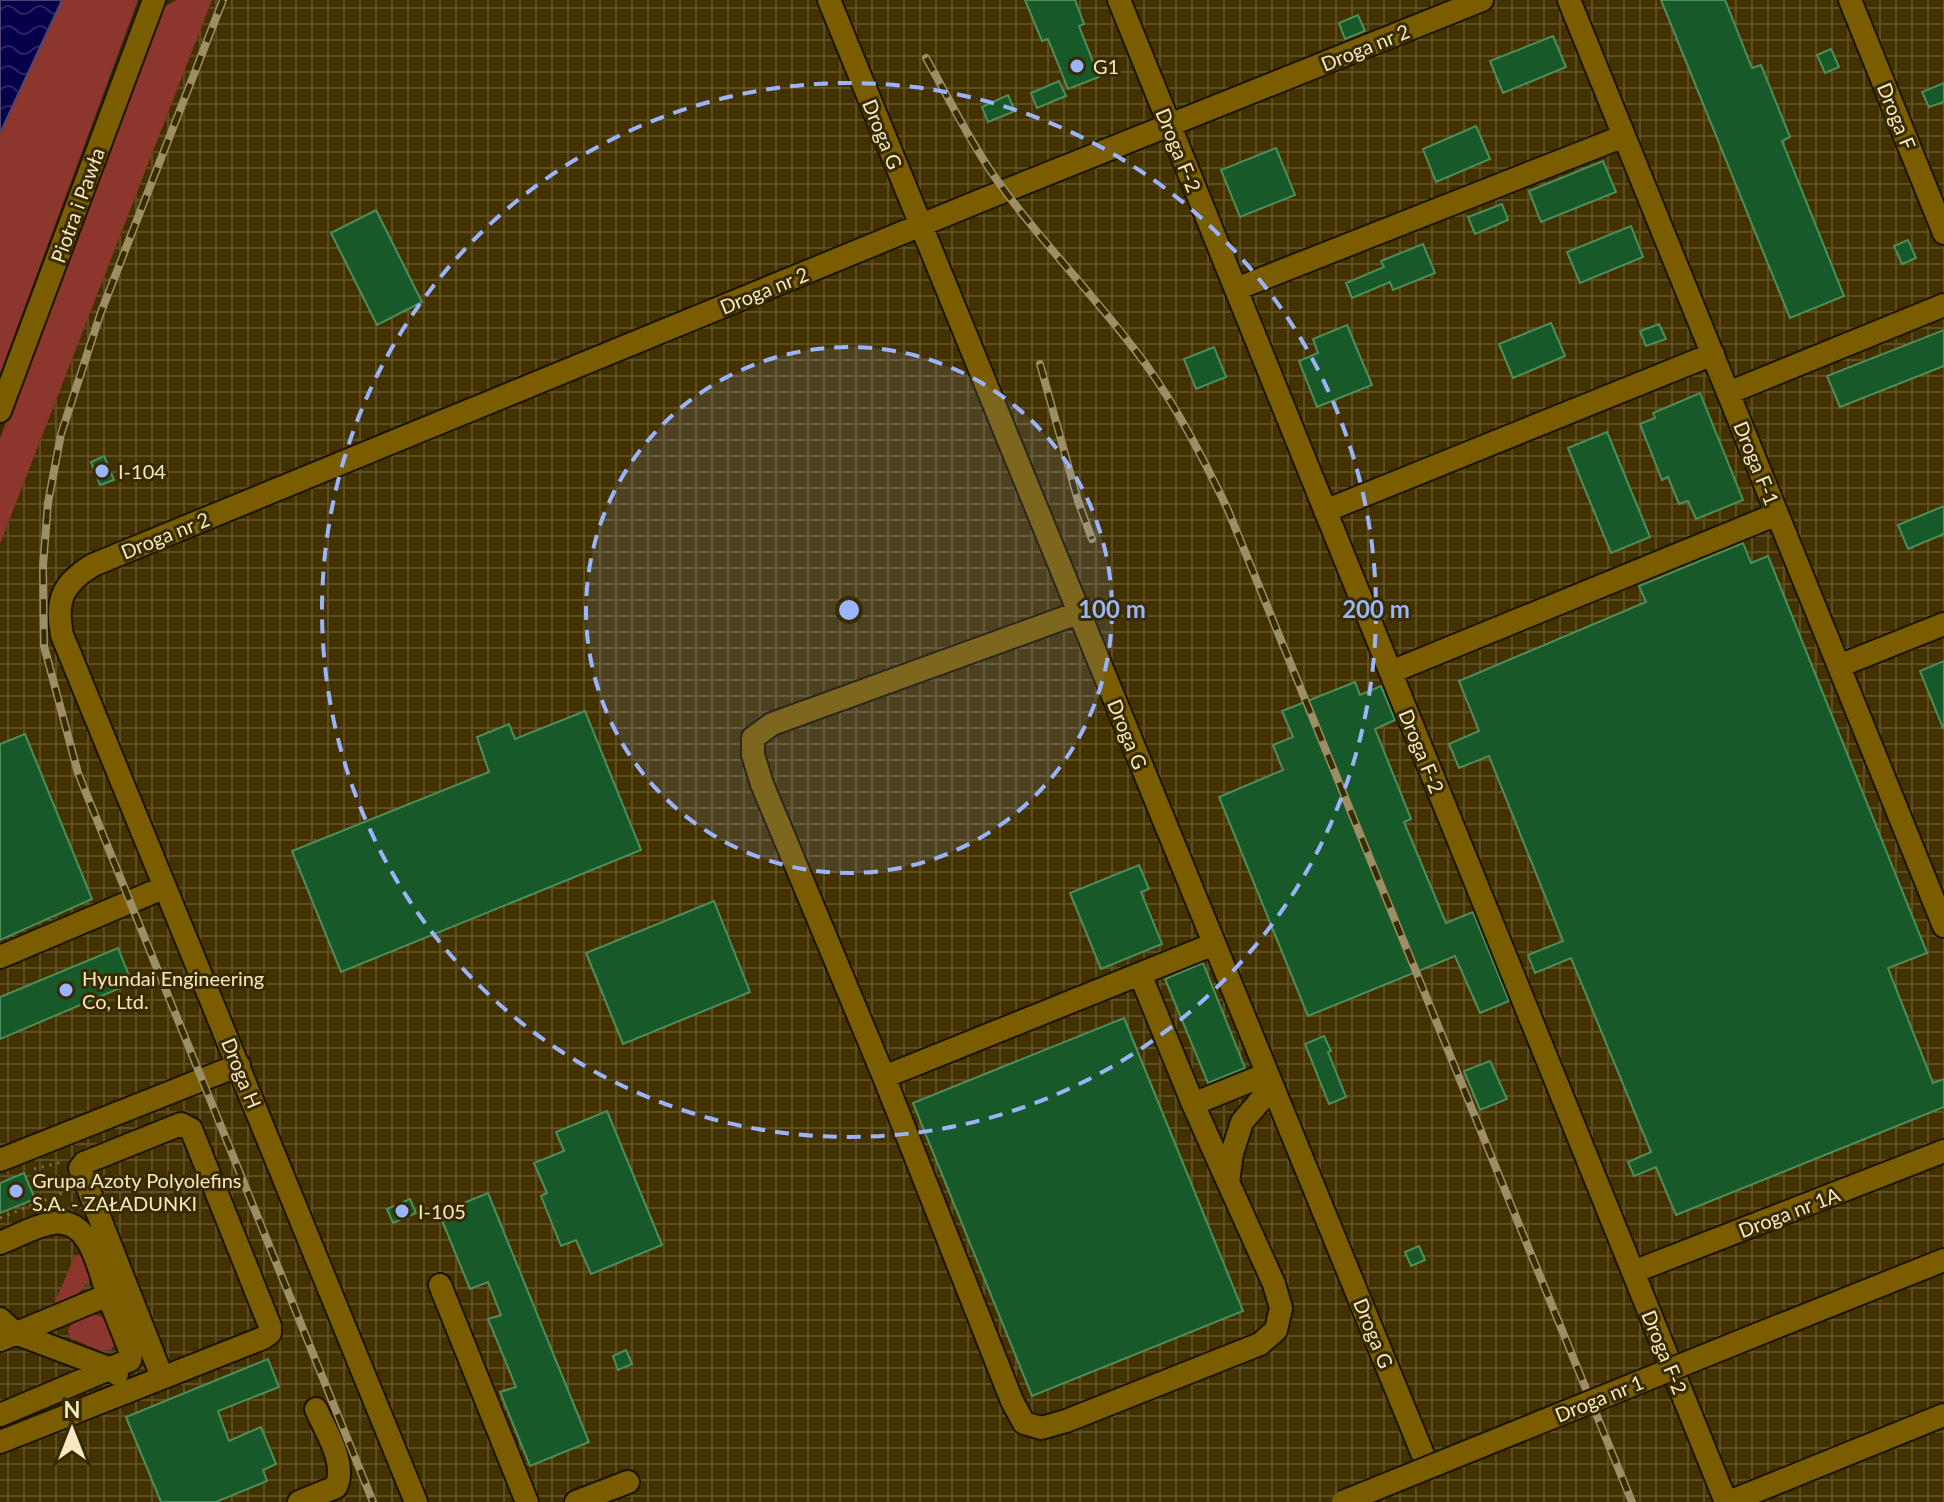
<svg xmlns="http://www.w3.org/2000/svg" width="1944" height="1502" font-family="Lato,sans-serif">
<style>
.industrial{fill:url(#industrial-grid)}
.grass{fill:#8d362d}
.water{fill:url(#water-waves);stroke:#4e466e;stroke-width:2}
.building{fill:#175929;stroke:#4f8e5a;stroke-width:2}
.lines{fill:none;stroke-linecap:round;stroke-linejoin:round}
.minor-casing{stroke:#1d1400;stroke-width:26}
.path{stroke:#7d6f46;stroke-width:3;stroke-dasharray:2 6;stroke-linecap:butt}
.minor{stroke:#795d00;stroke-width:22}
.rail-casing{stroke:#9d8e66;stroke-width:8}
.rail{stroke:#392b00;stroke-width:5;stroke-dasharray:15;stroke-linecap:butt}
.minor-bridge-casing{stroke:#1d1400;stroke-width:26;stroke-linecap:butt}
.minor-bridge{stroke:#795d00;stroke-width:22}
.ring{fill:none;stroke:#9ab5fd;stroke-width:4;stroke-dasharray:14 10}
.poi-dot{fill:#9ab5fd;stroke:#392b00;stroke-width:3}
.labels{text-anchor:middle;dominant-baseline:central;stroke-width:6;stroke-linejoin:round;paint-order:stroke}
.street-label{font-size:20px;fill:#f7e8c3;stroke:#392b00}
.poi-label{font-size:20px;fill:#f7e8c3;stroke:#392b00;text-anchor:start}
.centre{fill:#9ab5fd;stroke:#392b00;stroke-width:4}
.ring-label{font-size:24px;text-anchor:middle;font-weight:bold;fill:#9ab5fd;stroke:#392b00;stroke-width:6;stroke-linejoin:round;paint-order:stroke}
</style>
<defs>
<pattern id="industrial-grid" width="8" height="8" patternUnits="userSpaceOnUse" patternTransform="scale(2)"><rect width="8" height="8" fill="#433200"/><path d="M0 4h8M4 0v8" fill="none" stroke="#5f5024"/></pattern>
<pattern id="water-waves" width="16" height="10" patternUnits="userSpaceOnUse" patternTransform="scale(2)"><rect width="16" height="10" fill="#050049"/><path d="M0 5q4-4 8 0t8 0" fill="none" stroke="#2a2562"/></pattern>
</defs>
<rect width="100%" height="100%" fill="#392b00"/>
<path class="industrial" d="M212,0H1944V1502H0V544Z"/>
<path class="grass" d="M62,0H138L0,374V133Z
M176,0H212L0,544V438L165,6Z
M77,1255L81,1256C101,1281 80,1295 58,1304L56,1300L74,1257Z
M92,1314L103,1317L115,1344L111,1350L101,1351L70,1338L68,1330L73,1321Z"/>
<path class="water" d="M0,0H62L0,133Z"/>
<path class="building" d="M1025,0H1075L1084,24L1079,26L1099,77L1068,89L1048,39L1042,41Z
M1661,0H1725L1752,68L1761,65L1790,137L1782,141L1844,296L1790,318Z
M1358,15L1365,31L1345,39L1339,23Z
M1553,36L1566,67L1503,93L1490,61Z
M1831,49L1839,67L1825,73L1817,55Z
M1059,81L1066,96L1037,108L1031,93Z
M1944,83V102L1929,107L1922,92Z
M1008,95L1015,111L988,122L982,107Z
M1476,126L1490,159L1436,182L1423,149Z
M1276,148L1295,195L1240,217L1221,170Z
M1603,161L1616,192L1541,222L1529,191Z
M1502,204L1508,220L1475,234L1468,217Z
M376,210L422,302L377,325L331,233Z
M1631,226L1643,257L1580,283L1567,252Z
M1908,240L1916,258L1902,264L1894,246Z
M1423,244L1435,273L1393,290L1390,282L1352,298L1346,283L1384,267L1381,261Z
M1551,323L1565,356L1513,378L1499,344Z
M1659,324L1666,339L1646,346L1640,331Z
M1347,325L1372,385L1317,407L1299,361L1318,353L1313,339Z
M1944,330V366L1840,407L1827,376Z
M1214,347L1226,377L1196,389L1184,359Z
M1700,393L1743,500L1696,519L1688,501L1679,504L1668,477L1662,480L1640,424L1655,418L1653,413Z
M1607,432L1650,537L1611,553L1568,448Z
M104,456L114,480L100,485L91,462Z
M1944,506V534L1908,549L1898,525Z
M1743,543L1751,563L1768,556L1927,953L1888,968L1933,1083L1944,1079V1107L1676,1215L1656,1167L1634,1176L1628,1162L1651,1152L1571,958L1535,973L1528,955L1563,941L1489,756L1459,768L1449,744L1479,731L1459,681L1646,602L1639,586Z
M1944,661V728H1943L1920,671Z
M1355,682L1360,695L1381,686L1395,720L1375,729L1411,819L1404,822L1446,923L1473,912L1509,1001L1480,1013L1455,956L1308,1016L1219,797L1283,770L1273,745L1293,737L1282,711Z
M585,711L641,850L341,972L292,851L489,772L477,737L509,724L515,739Z
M25,734L92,899L0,940V744Z
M1139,865L1149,889L1141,892L1162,944L1101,969L1070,893Z
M714,901L750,992L623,1044L586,953Z
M118,948L132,983L0,1039V997Z
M1203,963L1245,1068L1208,1083L1165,979Z
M1124,1018L1243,1311L1032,1396L913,1103Z
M1324,1036L1331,1051L1328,1052L1346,1097L1329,1104L1305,1044Z
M1490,1061L1507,1099L1480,1110L1464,1071Z
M607,1111L662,1245L591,1274L576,1240L561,1246L541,1196L547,1193L534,1163L564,1151L556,1132Z
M24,1173L35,1199L0,1213V1183Z
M488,1193L589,1442L530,1466L500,1392L516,1387L488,1319L501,1315L488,1282L470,1289L439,1213Z
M410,1199L416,1213L393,1223L387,1209Z
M1419,1246L1425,1260L1411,1266L1405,1252Z
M626,1350L632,1364L618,1370L613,1356Z
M268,1359L279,1387L218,1411L229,1441L261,1427L276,1464L263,1470L267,1481L216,1502H161L126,1417Z"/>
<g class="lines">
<defs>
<path id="minor" d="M829,0L1428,1467
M1119,0L1726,1502
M1569,0L1944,926
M1850,0L1944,233
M1236,289L1624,136
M1728,393L1944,305
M0,411L154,0
M1325,511L1713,354
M1839,666L1944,624
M1391,672L1777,514
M1214,944L884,1077L1012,1401L1024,1423L1041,1428L1066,1421L1260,1344L1276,1330L1281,1308L1274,1284L1228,1182L1232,1153L1242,1122L1272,1087
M0,957L165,887
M1140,974L1193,1104L1228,1182
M884,1077L762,784L753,755V738L772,724L1078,613
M1193,1104L1267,1074
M0,1160L239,1065
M0,1243C16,1237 36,1225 53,1223C91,1217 98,1269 108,1295L0,1340
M1633,1272L1944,1151
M440,1285L527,1502
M0,1319L15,1333L111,1369L117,1374
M1756,1335L1944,1260
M0,1415L130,1360L131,1353L108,1295
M0,1442L263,1338L270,1333V1326L191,1129L181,1124L84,1163L80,1168L162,1377
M299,1502L336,1487C347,1463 326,1432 316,1409
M416,1502L62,635C55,600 63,583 93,565L987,198L1482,0
M576,1502L628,1482
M1729,1502L1944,1415"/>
</defs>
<use href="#minor" class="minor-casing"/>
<path class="path" d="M34,1169L61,1162
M0,1218L67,1191"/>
<use href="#minor" class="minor"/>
<defs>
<path id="rail" d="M223,0L101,312L61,434L48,503L43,566L44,646L78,773L373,1502
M926,58C947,95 966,134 990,170C1037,239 1098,298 1147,366C1179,411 1204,460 1228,510L1632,1502
M1040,364L1078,501L1092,539"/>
</defs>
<use href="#rail" class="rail-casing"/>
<use href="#rail" class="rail"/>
<defs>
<path id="minor-bridge" d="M1343,1502L1756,1335"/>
</defs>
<use href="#minor-bridge" class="minor-bridge-casing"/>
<use href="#minor-bridge" class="minor-bridge"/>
</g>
<circle cx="849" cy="610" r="263" fill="#9ab5fd" fill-opacity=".12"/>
<g class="ring">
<circle cx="849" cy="610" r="263"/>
<circle cx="849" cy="610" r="527"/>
</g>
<g class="poi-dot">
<circle cx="1077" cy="66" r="8"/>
<circle cx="102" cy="471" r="8"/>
<circle cx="66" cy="990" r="8"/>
<circle cx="16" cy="1191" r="8"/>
<circle cx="402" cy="1211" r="8"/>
</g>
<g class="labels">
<g class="street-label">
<text transform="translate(1365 47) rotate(-22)">Droga nr 2</text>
<text transform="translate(1897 116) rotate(68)">Droga F</text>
<text transform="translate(883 134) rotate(68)">Droga G</text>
<text transform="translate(1179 150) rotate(68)">Droga F-2</text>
<text transform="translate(77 205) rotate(-70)">Piotra i Pawła</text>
<text transform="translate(764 290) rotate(-22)">Droga nr 2</text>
<text transform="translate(1757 463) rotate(68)">Droga F-1</text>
<text transform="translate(165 535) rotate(-22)">Droga nr 2</text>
<text transform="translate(1128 734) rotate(68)">Droga G</text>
<text transform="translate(1422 751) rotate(68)">Droga F-2</text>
<text transform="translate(242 1073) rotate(68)">Droga H</text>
<text transform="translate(1789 1212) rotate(-21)">Droga nr 1A</text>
<text transform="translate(1374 1333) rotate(68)">Droga G</text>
<text transform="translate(1665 1352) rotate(68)">Droga F-2</text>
<text transform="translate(1599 1398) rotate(-22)">Droga nr 1</text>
</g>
<g class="poi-label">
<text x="1093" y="66">G1</text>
<text x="118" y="471">I-104</text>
<text x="82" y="978">Hyundai Engineering<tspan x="82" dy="23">Co, Ltd.</tspan></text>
<text x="32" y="1180">Grupa Azoty Polyolefins<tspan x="32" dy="23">S.A. - ZAŁADUNKI</tspan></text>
<text x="418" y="1211">I-105</text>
</g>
</g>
<circle cx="849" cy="610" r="12" class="centre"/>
<g class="ring-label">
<text x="1112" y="618">100 m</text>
<text x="1376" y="618">200 m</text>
</g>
<g transform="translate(72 1430)" stroke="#392b00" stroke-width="6" paint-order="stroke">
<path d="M0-6L14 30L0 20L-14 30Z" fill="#f7e8c3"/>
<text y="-12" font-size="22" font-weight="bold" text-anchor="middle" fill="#f7e8c3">N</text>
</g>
</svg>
